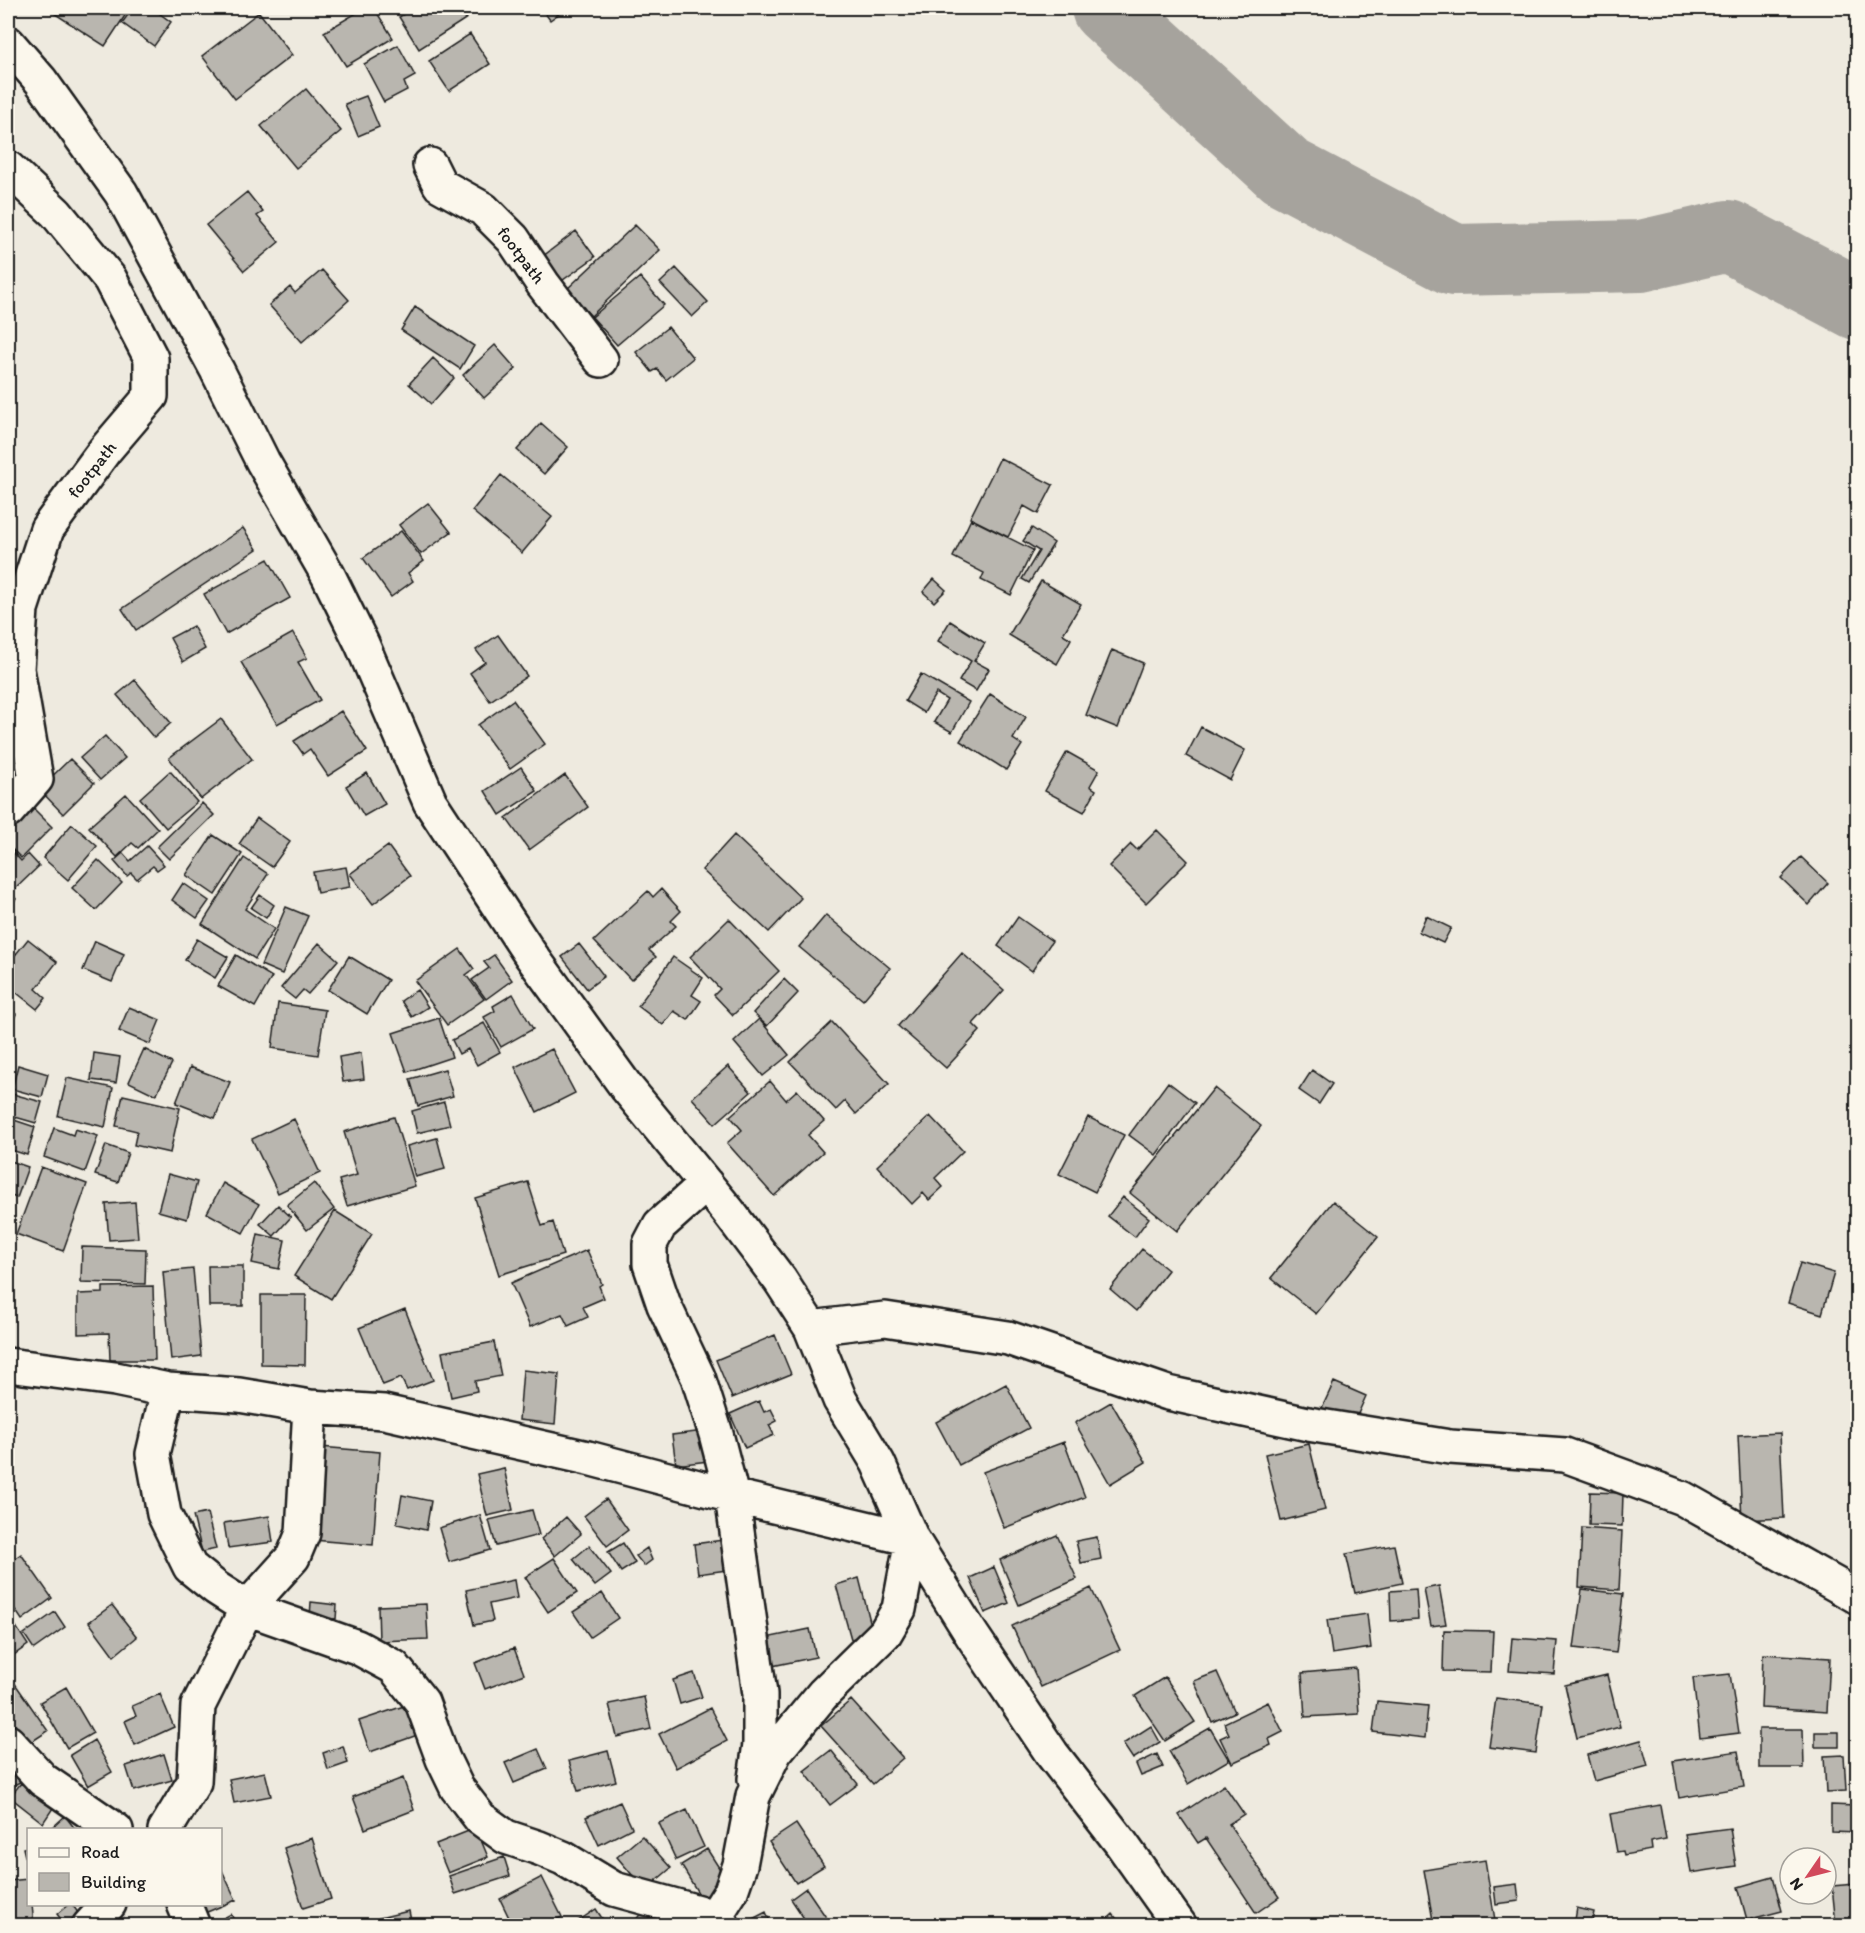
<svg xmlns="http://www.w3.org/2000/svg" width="1865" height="1933" font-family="Itim,sans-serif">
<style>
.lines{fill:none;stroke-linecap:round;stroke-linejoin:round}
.river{stroke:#a6a39d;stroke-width:72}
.building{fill:#b9b6af;stroke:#1c1c1c;stroke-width:1.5}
.minor-casing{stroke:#1c1c1c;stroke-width:38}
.minor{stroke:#fbf7ec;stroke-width:33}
.labels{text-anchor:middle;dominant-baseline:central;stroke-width:5;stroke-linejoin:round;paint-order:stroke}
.street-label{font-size:18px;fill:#1c1c1c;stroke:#fbf7ec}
</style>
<rect width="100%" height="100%" fill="#eeeadf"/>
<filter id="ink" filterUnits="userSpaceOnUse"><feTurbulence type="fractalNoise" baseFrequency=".0167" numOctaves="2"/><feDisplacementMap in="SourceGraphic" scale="12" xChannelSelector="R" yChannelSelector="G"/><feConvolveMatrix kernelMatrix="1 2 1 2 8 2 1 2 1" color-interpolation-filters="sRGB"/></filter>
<g filter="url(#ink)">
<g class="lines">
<path class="river" d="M1107,8L1285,171L1454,260L1641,256L1728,236L1858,304"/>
</g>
<path class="building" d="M46,8H130L105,46Z
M133,8H152L171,22L154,46L122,23Z
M365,8H374L393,38L346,66L324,32Z
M414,8H460L467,18L419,49L399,17Z
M541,8H567L550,20Z
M259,12L292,55L235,99L202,56Z
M470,34L490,64L449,91L429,61Z
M398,45L415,76L404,82L407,90L384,102L364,64Z
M306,89L341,131L296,168L261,126Z
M366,96L379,127L358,136L345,104Z
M247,192L263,212L257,216L279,242L244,271L206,225Z
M635,225L660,250L591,316L566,290Z
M576,231L595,257L556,285L538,260Z
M676,268L708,302L692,317L660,283Z
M322,270L349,300L302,342L269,305L290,287L295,293Z
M640,277L664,305L617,345L592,317Z
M415,307L474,346L460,369L401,330Z
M668,327L693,358L666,380L657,369L652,372L636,352Z
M495,345L516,369L484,398L463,375Z
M433,358L454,378L431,404L409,384Z
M541,423L568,447L544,474L517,450Z
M1000,458L1053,485L1038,514L1024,506L1008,537L970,518Z
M501,475L552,517L522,553L472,511Z
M428,503L451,532L421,554L399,525Z
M971,519L1033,550L1011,595L981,580L984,573L953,557Z
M243,528L257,549L136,630L122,609Z
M1032,528L1054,543L1029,583L1022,579L1039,551L1023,541Z
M401,531L424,561L408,573L413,581L391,597L363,558Z
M268,559L290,598L226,634L204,594Z
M934,579L946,590L934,602L923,592Z
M1041,581L1081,604L1063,634L1071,639L1057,664L1009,635Z
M950,621L985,643L974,661L989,669L976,691L959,681L971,661L938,641Z
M193,626L205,649L183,662L170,638Z
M293,633L307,658L298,662L320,700L277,724L241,662Z
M498,635L527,676L490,701L470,673L485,662L476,650Z
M1112,650L1143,663L1118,728L1086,715Z
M921,674L969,702L952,732L934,722L947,700L936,693L924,713L905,701Z
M135,680L171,723L154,738L117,695Z
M990,694L1026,717L1013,739L1022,745L1006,770L960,741Z
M513,700L545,744L510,769L478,725Z
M341,711L367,751L328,776L310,749L303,754L294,741Z
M221,719L252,759L201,799L169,758Z
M1201,727L1245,750L1230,780L1186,756Z
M105,736L125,758L100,780L80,758Z
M1067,752L1099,770L1090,786L1096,790L1084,812L1045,791Z
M70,759L94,783L63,814L39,789Z
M521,767L537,791L500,815L485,791Z
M170,771L197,802L166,828L140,798Z
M367,773L385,804L364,816L346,786Z
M565,775L588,807L529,850L506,818Z
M126,794L158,829L138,848L132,843L117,857L89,827Z
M28,803L52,827L21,858L8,845V824Z
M202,803L214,815L169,859L157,847Z
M257,818L290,842L272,867L239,844Z
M72,824L97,846L68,880L43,858Z
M1157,830L1188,861L1146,903L1109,866L1131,844L1137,850Z
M213,835L242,854L215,895L186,875Z
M734,835L801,898L769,932L702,870Z
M147,846L164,865L157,870L153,866L137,879L131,873L127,876L114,861L123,853L130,861Z
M388,846L410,876L373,904L350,874Z
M11,850L21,861L28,854L39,866L13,891L8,886V854Z
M1801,857L1828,883L1809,905L1781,878Z
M244,858L268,874L245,909L274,929L255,959L202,924Z
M98,860L122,883L96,910L72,888Z
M346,867L350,887L317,893L313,872Z
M183,883L209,901L197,918L172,900Z
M8,889L16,899L8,907Z
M661,889L681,911L671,921L676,926L649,950L656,957L631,980L594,941L648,891L653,897Z
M260,895L274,905L266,918L251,908Z
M286,907L308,916L282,974L261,965Z
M826,915L890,968L863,1000L799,947Z
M1426,916L1451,928L1443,943L1419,932Z
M1018,917L1052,941L1032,971L998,946Z
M729,919L779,971L733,1015L714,995L720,989L690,957Z
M28,939L57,962L36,989L46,998L37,1009L8,986V964Z
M197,939L228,957L215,978L185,960Z
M95,941L124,954L112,982L83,970Z
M319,943L338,960L308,994L303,990L295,999L281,988Z
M579,944L604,976L587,989L562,957Z
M460,949L474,969L466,975L484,999L447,1025L415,981Z
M962,953L1004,990L973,1024L980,1031L946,1068L898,1026Z
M236,955L272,977L255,1007L218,986Z
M494,955L512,980L486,999L472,980L489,968L484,962Z
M349,956L388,980L367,1014L328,990Z
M673,957L703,978L692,995L701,1001L688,1020L674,1011L663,1025L638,1006Z
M784,979L798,993L767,1026L753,1013Z
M417,990L428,1007L412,1017L401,1001Z
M513,994L533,1029L501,1047L484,1017L495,1011L493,1006Z
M278,1003L325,1010L318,1055L272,1048Z
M129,1007L160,1020L150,1044L119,1031Z
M8,1010L16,1014L8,1031Z
M439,1018L452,1057L407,1072L393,1033Z
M759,1019L789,1055L763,1076L734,1042Z
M832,1022L889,1084L856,1114L845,1101L836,1110L790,1062Z
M484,1023L500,1052L477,1065L468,1049L459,1054L452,1040Z
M144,1049L172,1063L156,1095L129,1082Z
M552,1049L575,1093L537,1112L515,1067Z
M94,1053L120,1057L116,1083L91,1080Z
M361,1053L364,1079L343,1082L339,1057Z
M18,1065L48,1074L42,1097L12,1089Z
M728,1066L751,1092L715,1124L692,1098Z
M190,1067L230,1082L215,1118L176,1103Z
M445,1069L453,1096L418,1106L410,1079Z
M1312,1070L1332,1084L1319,1104L1299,1090Z
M67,1078L113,1088L105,1127L58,1116Z
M770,1081L786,1100L797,1090L824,1121L808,1135L823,1152L774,1196L727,1143L742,1130L730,1116Z
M1168,1082L1195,1103L1156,1155L1129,1135Z
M1214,1088L1261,1126L1177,1231L1130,1193Z
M9,1093L42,1102L36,1123L8,1115Z
M123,1095L180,1108L170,1153L134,1145L137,1131L116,1126Z
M444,1102L450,1125L417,1133L412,1111Z
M930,1116L963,1151L935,1178L943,1187L929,1200L923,1193L912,1204L877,1166Z
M394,1117L415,1186L347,1206L339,1180L357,1175L344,1132Z
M1088,1117L1124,1135L1095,1192L1059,1174Z
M8,1118L35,1127L27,1155L8,1149Z
M294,1119L320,1173L278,1193L252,1139Z
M54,1128L73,1135L75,1129L98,1136L85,1172L44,1157Z
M437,1138L445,1169L415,1177L407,1146Z
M106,1145L128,1153L118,1182L95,1175Z
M8,1160L28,1167L17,1198L8,1195Z
M41,1167L87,1184L63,1251L16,1234Z
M168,1174L197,1182L187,1219L158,1211Z
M528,1182L542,1226L553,1222L563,1255L499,1275L475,1198Z
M223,1183L259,1204L243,1233L207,1213Z
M314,1183L334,1209L307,1230L287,1205Z
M1123,1197L1149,1218L1135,1237L1108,1216Z
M1333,1201L1378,1237L1316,1314L1271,1278Z
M135,1202L138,1238L109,1240L106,1204Z
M278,1205L291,1217L274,1236L260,1224Z
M335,1211L372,1234L331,1299L294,1276Z
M258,1234L285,1240L279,1269L252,1263Z
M82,1247L146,1249L145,1284L81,1282Z
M1142,1249L1168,1270L1136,1311L1110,1289Z
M587,1250L602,1284L599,1286L604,1298L583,1307L588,1317L568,1326L562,1314L530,1327L511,1283Z
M1800,1263L1834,1273L1822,1314L1788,1303Z
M208,1266H243V1306H209Z
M193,1269L201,1356L171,1360L163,1272Z
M153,1286L155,1360H110L109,1333L78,1334V1294L103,1293V1287Z
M261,1295H306L305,1365L261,1364Z
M405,1309L433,1380L407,1390L401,1378L383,1385L359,1328Z
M775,1335L791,1374L732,1398L716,1360Z
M494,1342L501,1376L475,1381L477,1391L451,1397L442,1352Z
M523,1370L559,1374L555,1424L519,1420Z
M1334,1382L1366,1396L1353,1425L1321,1410Z
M1006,1384L1029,1428L959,1465L936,1422Z
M759,1401L764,1412L771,1409L777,1421L769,1425L774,1435L745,1448L730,1414Z
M1111,1402L1146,1462L1110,1484L1075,1423Z
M704,1431L708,1461L676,1465L672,1435Z
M1780,1433L1784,1518L1742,1520L1738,1435Z
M1064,1442L1085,1497L1004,1528L983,1472Z
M1309,1444L1325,1510L1281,1521L1265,1454Z
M320,1447L380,1452L373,1545L313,1540Z
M504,1468L513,1510L487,1516L477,1474Z
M1590,1492L1623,1493L1622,1526L1589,1525Z
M402,1495L431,1501L426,1530L397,1524Z
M606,1499L628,1530L607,1546L584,1516Z
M532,1510L539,1535L496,1546L489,1520Z
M207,1513L216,1549L202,1552L193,1516Z
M480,1515L490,1550L449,1562L439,1528Z
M269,1516L273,1542L228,1548L224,1523Z
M566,1517L581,1534L555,1556L541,1539Z
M1582,1528L1622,1531L1619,1590L1579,1587Z
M1057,1535L1077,1579L1019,1605L1000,1560Z
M1097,1537L1101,1559L1081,1563L1076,1541Z
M730,1539L734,1569L698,1574L694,1544Z
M623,1543L635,1563L621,1572L608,1552Z
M1394,1545L1402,1583L1355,1593L1346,1554Z
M589,1546L611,1574L595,1586L573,1559Z
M647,1548L652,1560L644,1566L636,1556Z
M21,1554L52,1598L22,1620L8,1599V1563Z
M554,1558L577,1593L548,1612L525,1577Z
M994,1567L1009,1603L985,1613L970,1578Z
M859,1578L873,1633L851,1639L836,1585Z
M514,1580L517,1598L489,1604L493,1621L474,1625L466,1590Z
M1439,1586L1446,1624L1431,1626L1424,1589Z
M1091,1588L1120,1650L1041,1687L1012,1626Z
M1416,1589L1418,1619L1391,1621L1390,1591Z
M1582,1589L1623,1594L1616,1653L1574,1648Z
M602,1593L618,1618L590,1637L573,1612Z
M311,1602L337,1605L336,1619L310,1617Z
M426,1604L428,1639L379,1641L378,1606Z
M112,1605L137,1637L114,1656L89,1622Z
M55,1612L65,1627L34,1649L24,1634Z
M1367,1614L1371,1648L1332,1654L1327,1620Z
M9,1616L28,1645L8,1659V1617Z
M810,1629L816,1657L772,1666L766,1638Z
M1444,1630L1493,1631L1491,1672L1443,1671Z
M1512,1638L1557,1641L1554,1674L1509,1671Z
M514,1648L524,1674L485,1689L475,1663Z
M1763,1654L1830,1658L1827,1712L1761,1708Z
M1356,1668L1359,1714L1305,1717L1302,1673Z
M1217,1672L1235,1712L1212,1722L1194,1681Z
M694,1673L702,1697L680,1704L673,1680Z
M1730,1674L1739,1733L1700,1738L1693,1678Z
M9,1675L48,1731L22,1748L8,1727V1677Z
M1607,1675L1620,1727L1577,1738L1565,1685Z
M1165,1677L1195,1722L1165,1741L1135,1696Z
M66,1687L93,1733L67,1748L40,1702Z
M160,1694L174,1727L135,1745L125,1721L136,1716L132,1706Z
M644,1697L651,1729L617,1737L609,1704Z
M1496,1698L1543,1704L1536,1753L1489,1747Z
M851,1700L903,1758L873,1784L821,1726Z
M1377,1701L1428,1706L1425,1738L1373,1732Z
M1268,1702L1283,1732L1269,1739L1271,1745L1232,1763L1220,1738L1229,1734L1224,1723Z
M413,1703L423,1733L370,1752L359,1721Z
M710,1708L727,1741L676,1768L659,1734Z
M1151,1726L1160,1742L1133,1759L1123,1744Z
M1210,1728L1229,1760L1188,1784L1169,1751Z
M1759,1729H1803L1804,1768H1759Z
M1815,1732H1839V1747H1815Z
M94,1740L112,1772L88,1786L70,1755Z
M1641,1740L1648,1766L1594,1781L1587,1755Z
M343,1746L348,1763L328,1770L323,1753Z
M538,1749L547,1769L514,1783L505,1763Z
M831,1750L858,1784L830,1805L804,1771Z
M608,1751L616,1781L578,1791L569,1761Z
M1738,1751L1744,1787L1679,1798L1673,1761Z
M164,1754L172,1780L134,1791L126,1766Z
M1157,1754L1163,1767L1141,1776L1136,1764Z
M1844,1755L1846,1791L1826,1792L1824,1756Z
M8,1761L24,1780L8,1788Z
M265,1772L271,1796L234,1803L229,1779Z
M403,1778L414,1810L365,1829L353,1797Z
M21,1783L53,1808L43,1823L10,1797Z
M1224,1785L1244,1814L1229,1824L1279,1897L1256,1913L1206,1838L1198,1843L1179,1815Z
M620,1802L632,1828L599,1845L586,1817Z
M1660,1805L1666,1839L1650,1842L1651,1850L1624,1855L1623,1851L1617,1852L1610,1814Z
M1831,1805L1855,1806V1811H1858V1833L1831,1832Z
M687,1810L704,1847L676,1860L659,1823Z
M65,1816L76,1830H55L53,1827Z
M796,1824L824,1866L796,1883L769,1842Z
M476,1828L488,1857L448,1873L436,1844Z
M1730,1828L1736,1866L1691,1873L1685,1834Z
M642,1836L671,1868L645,1890L617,1857Z
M312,1838L331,1899L303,1908L284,1848Z
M28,1847V1868L23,1848Z
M707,1849L730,1885L703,1901L681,1865Z
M504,1857L510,1876L455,1894L449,1876Z
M1485,1860L1496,1926H1434L1424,1870Z
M220,1866L236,1900L200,1915L195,1904H220Z
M542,1877L562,1917L544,1926H513L500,1899Z
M1773,1877L1782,1911L1747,1920L1738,1887Z
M28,1879V1904H32L34,1926H8V1881Z
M1517,1884L1519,1901L1496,1904L1494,1887Z
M1855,1884L1858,1922L1836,1925L1832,1886Z
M806,1888L832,1926H809L791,1899Z
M69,1904H72L83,1920L76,1926H66L57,1914Z
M646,1907L669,1926H631Z
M1577,1908L1594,1912L1591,1926H1574Z
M596,1909L607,1926H571Z
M409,1911L412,1926H380L379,1918Z
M766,1912L772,1926H739Z
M231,1914L237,1926H209Z
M1113,1914L1122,1926H1100Z"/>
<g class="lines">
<defs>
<path id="minor" d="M8,43L41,81L121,193L217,370L263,462L328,575L362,644L430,802L530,954L627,1088L728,1211L780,1280L811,1328L840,1400L878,1463L912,1539L972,1635L1052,1754L1121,1843L1180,1926
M430,165L440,185L483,209L513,239L543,284L601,360
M8,168L56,213L110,279L151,358V396L105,450L47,529L21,609L17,669L36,779L8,811
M706,1184L660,1225L650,1244V1264L664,1305L698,1377L716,1434L732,1496L760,1694V1744L755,1779
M811,1328L885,1319L1008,1338L1168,1393L1308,1424L1450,1447L1565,1455L1682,1498L1858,1597
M8,1365L115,1379L168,1390L239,1395L310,1407L384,1412L588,1458L732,1496L912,1539L899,1609L885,1633L823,1694L775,1752L753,1796L740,1865L731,1891L714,1918
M168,1390L153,1454L164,1514L190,1567L216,1588L247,1608L357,1647L394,1667L422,1702L443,1759L457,1788L480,1818L506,1837L539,1848L563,1858L614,1889L698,1912L714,1918L723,1926
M8,1742L43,1780L116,1830
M165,1830L194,1782L198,1706L247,1608L293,1557L303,1533L310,1407
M184,1904L193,1926
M89,1926L109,1904"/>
</defs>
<use href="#minor" class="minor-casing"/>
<use href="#minor" class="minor"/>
</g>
</g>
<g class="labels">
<g class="street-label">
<text transform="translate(521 255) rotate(53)">footpath</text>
<text transform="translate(92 470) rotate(-52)">footpath</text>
</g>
</g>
<rect width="1865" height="1933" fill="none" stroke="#fbf7ec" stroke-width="30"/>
<rect x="15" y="15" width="1835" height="1903" fill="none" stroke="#1c1c1c" stroke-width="2" filter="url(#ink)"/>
<rect x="27" y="1828" width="195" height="78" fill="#fbf7ec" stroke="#a29f99" stroke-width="1.5"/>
<rect x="39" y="1848" width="30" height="9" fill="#fbf7ec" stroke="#a29f99" stroke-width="1.5"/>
<text x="81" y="1858" font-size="18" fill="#1c1c1c">Road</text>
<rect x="39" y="1873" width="30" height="18" fill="#b9b6af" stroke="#a29f99" stroke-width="1.5"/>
<text x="81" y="1888" font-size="18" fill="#1c1c1c">Building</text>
<g transform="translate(1808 1876) rotate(235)"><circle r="28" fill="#fbf7ec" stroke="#a29f99" stroke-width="1.5"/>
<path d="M0-4.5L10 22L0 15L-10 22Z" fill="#d1495b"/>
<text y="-9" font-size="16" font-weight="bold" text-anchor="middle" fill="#1c1c1c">N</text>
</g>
</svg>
